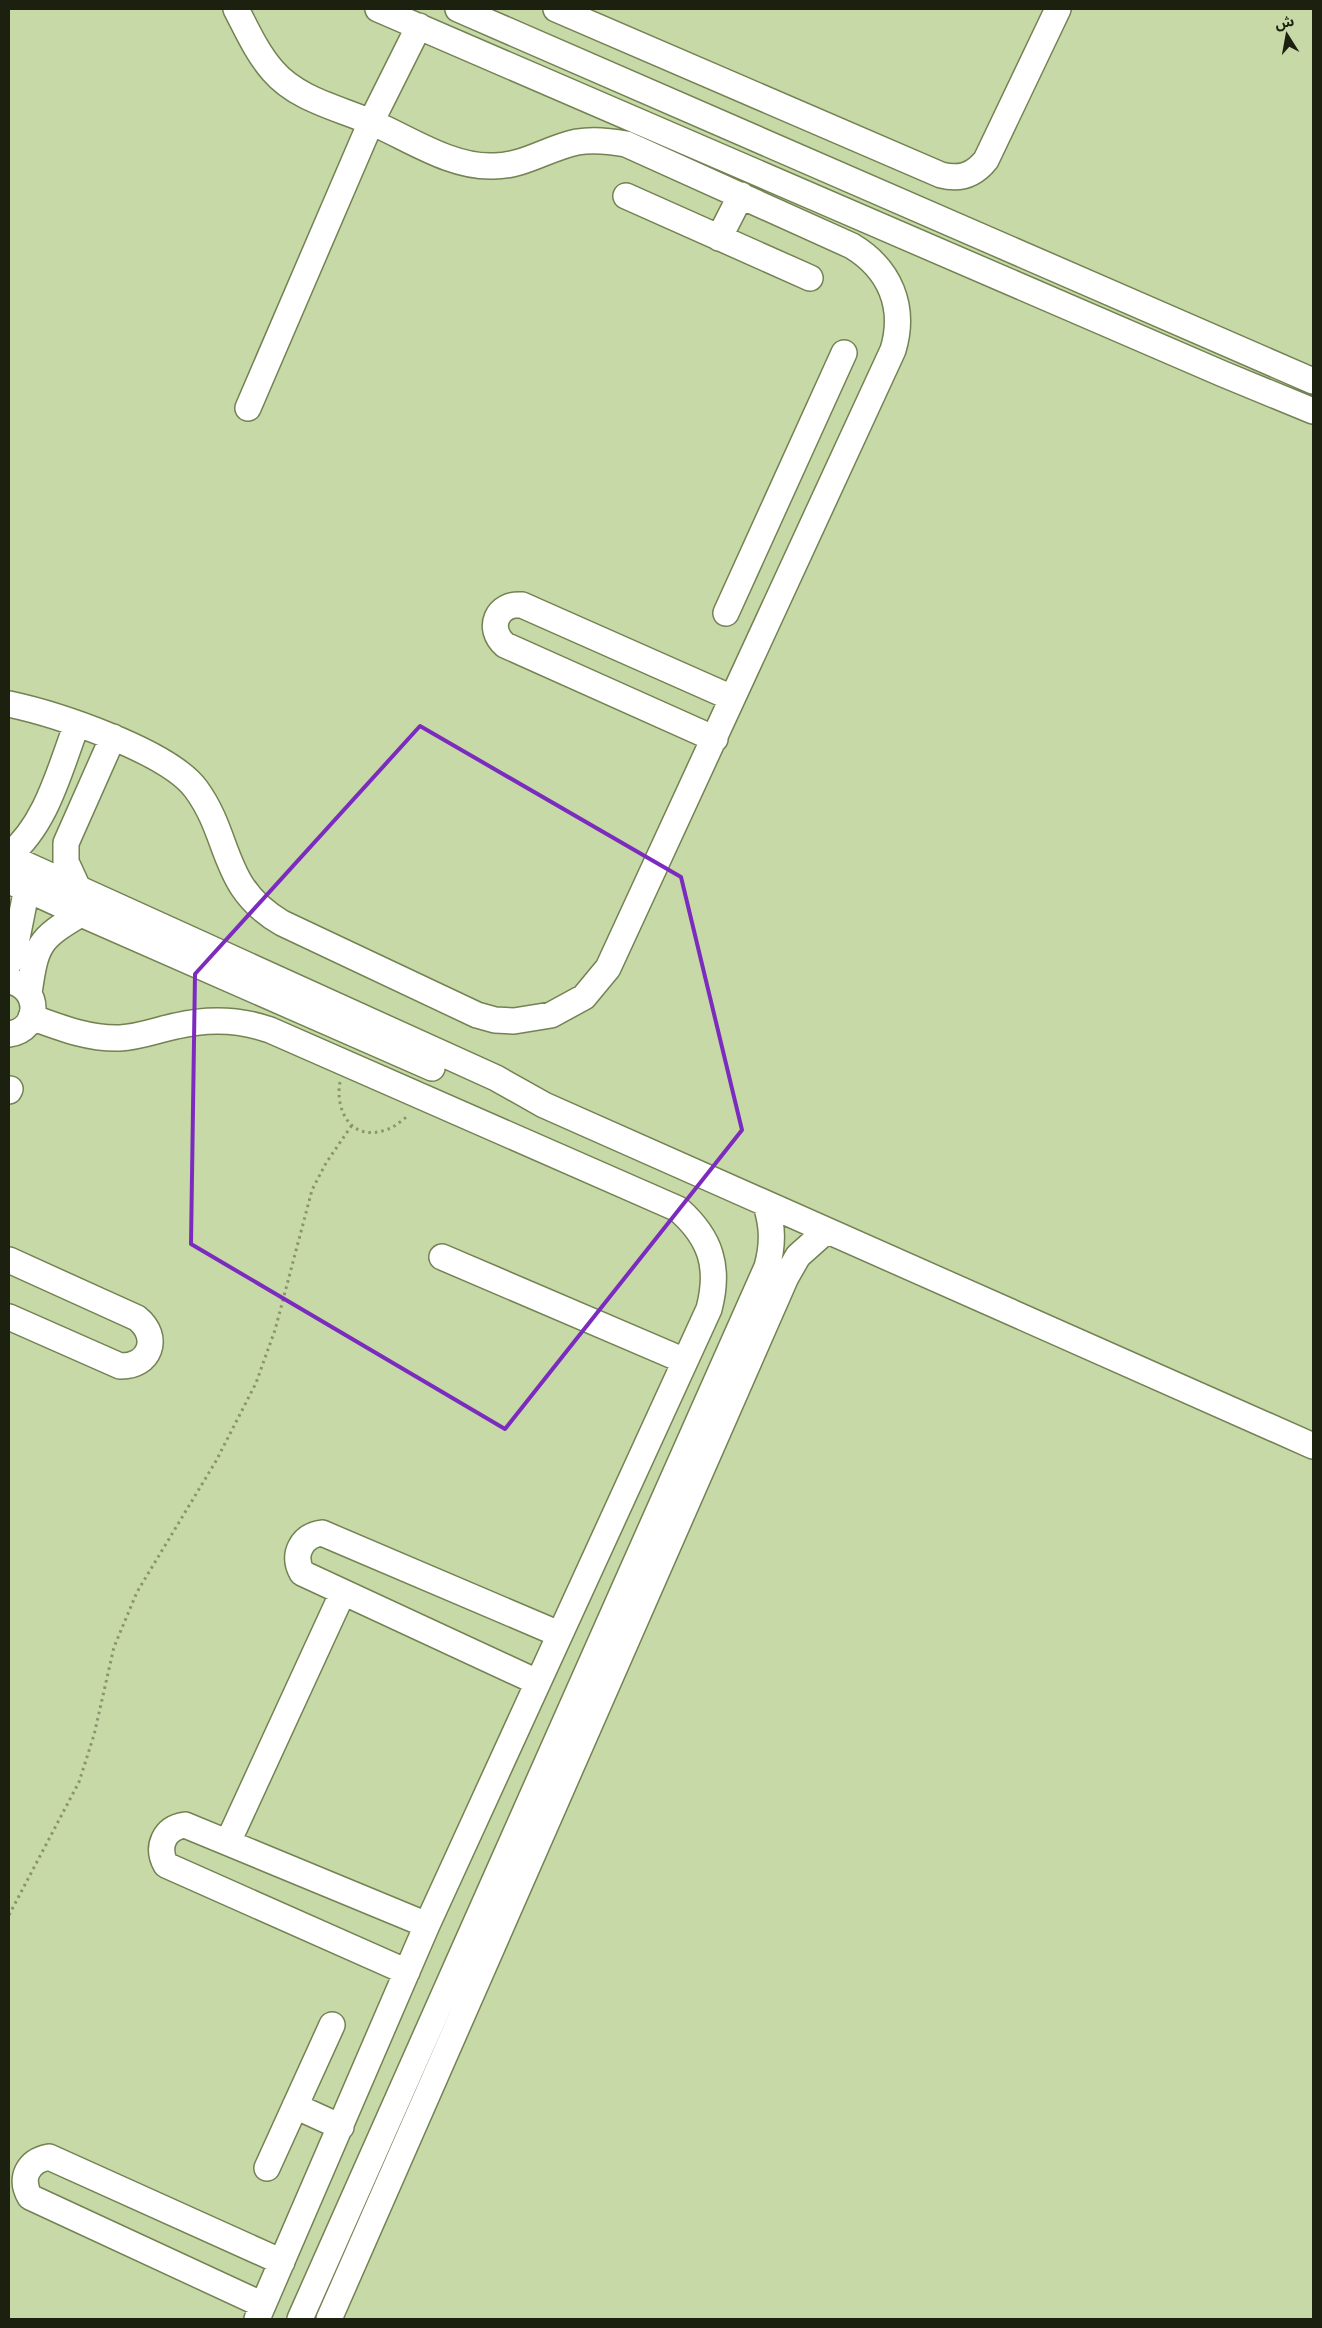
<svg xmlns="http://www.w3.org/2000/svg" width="1322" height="2328" font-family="'PT Sans Narrow','Noto Sans Arabic',sans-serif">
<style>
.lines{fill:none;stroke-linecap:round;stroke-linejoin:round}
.minor-casing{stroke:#738253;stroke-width:28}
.path{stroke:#88956e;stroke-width:3;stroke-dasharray:2.5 4;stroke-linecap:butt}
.minor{stroke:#fff;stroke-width:25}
.marked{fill:none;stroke:#7b2cbf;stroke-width:4;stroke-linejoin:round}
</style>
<rect width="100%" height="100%" fill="#c7d9a6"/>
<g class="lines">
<defs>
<path id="minor" d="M378,9L1223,374L1313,411
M458,9L1313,381
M556,9L941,175C960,180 974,175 986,160L1058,9
M626,196L810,278
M719,238L741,195
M248,408L371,122L419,26
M726,613L844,353
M9,704C56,714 168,751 196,789C232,838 220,887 282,923L477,1015L495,1020L514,1021L551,1015L584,997L608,968L893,350C906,307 890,269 852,246L626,144C610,141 594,139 577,142C548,148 524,166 494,166C452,168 410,139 373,123C339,108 298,100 273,71C257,53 247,30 236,9
M715,739L505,645C486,628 497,603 522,605L732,698
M9,855C47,824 60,768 77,724
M9,857L496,1078L544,1105L1313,1446
M9,881L81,914L432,1068
M78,888L66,862V843L113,737
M9,963L15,948L30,873
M9,981C41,987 41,1030 9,1034
M29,993C36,945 38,939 81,914
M31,1017C61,1028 89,1039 120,1038C140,1037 157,1030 176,1026C209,1018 239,1019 270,1030L678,1209C711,1238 720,1267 709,1309L427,1925L257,2319
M9,1091L10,1089
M442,1257L685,1361
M9,1260L137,1318C161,1337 150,1367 120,1366L9,1317
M537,1682L302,1573C292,1555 301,1536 322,1533L559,1634
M228,1842L343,1592
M407,1972L166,1865C156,1847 164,1828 185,1825L427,1925
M295,2106L341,2127
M267,2168L332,2025
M263,2305L30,2197C19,2178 28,2161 49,2157L282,2262
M300,2319L767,1267C773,1245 773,1227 766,1205
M329,2319L786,1277L798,1256L826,1231"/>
</defs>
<use href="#minor" class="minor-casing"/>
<path class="path" d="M340,1082C335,1109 350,1140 382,1131C393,1129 401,1121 409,1115
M9,1915L79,1782L94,1735L114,1647L137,1592L216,1461L256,1383L275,1330L312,1190L326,1163L352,1125"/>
<use href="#minor" class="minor"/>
</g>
<path class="marked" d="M420,726L681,877L742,1130L505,1429L191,1244L195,974Z"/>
<rect width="1322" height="2328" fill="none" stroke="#1b210e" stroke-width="20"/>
<g transform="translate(1287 35) rotate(349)" stroke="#c7d9a6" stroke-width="4" paint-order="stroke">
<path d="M0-4L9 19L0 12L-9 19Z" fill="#1b210e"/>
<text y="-8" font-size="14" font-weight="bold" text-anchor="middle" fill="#1b210e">ش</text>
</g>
</svg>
